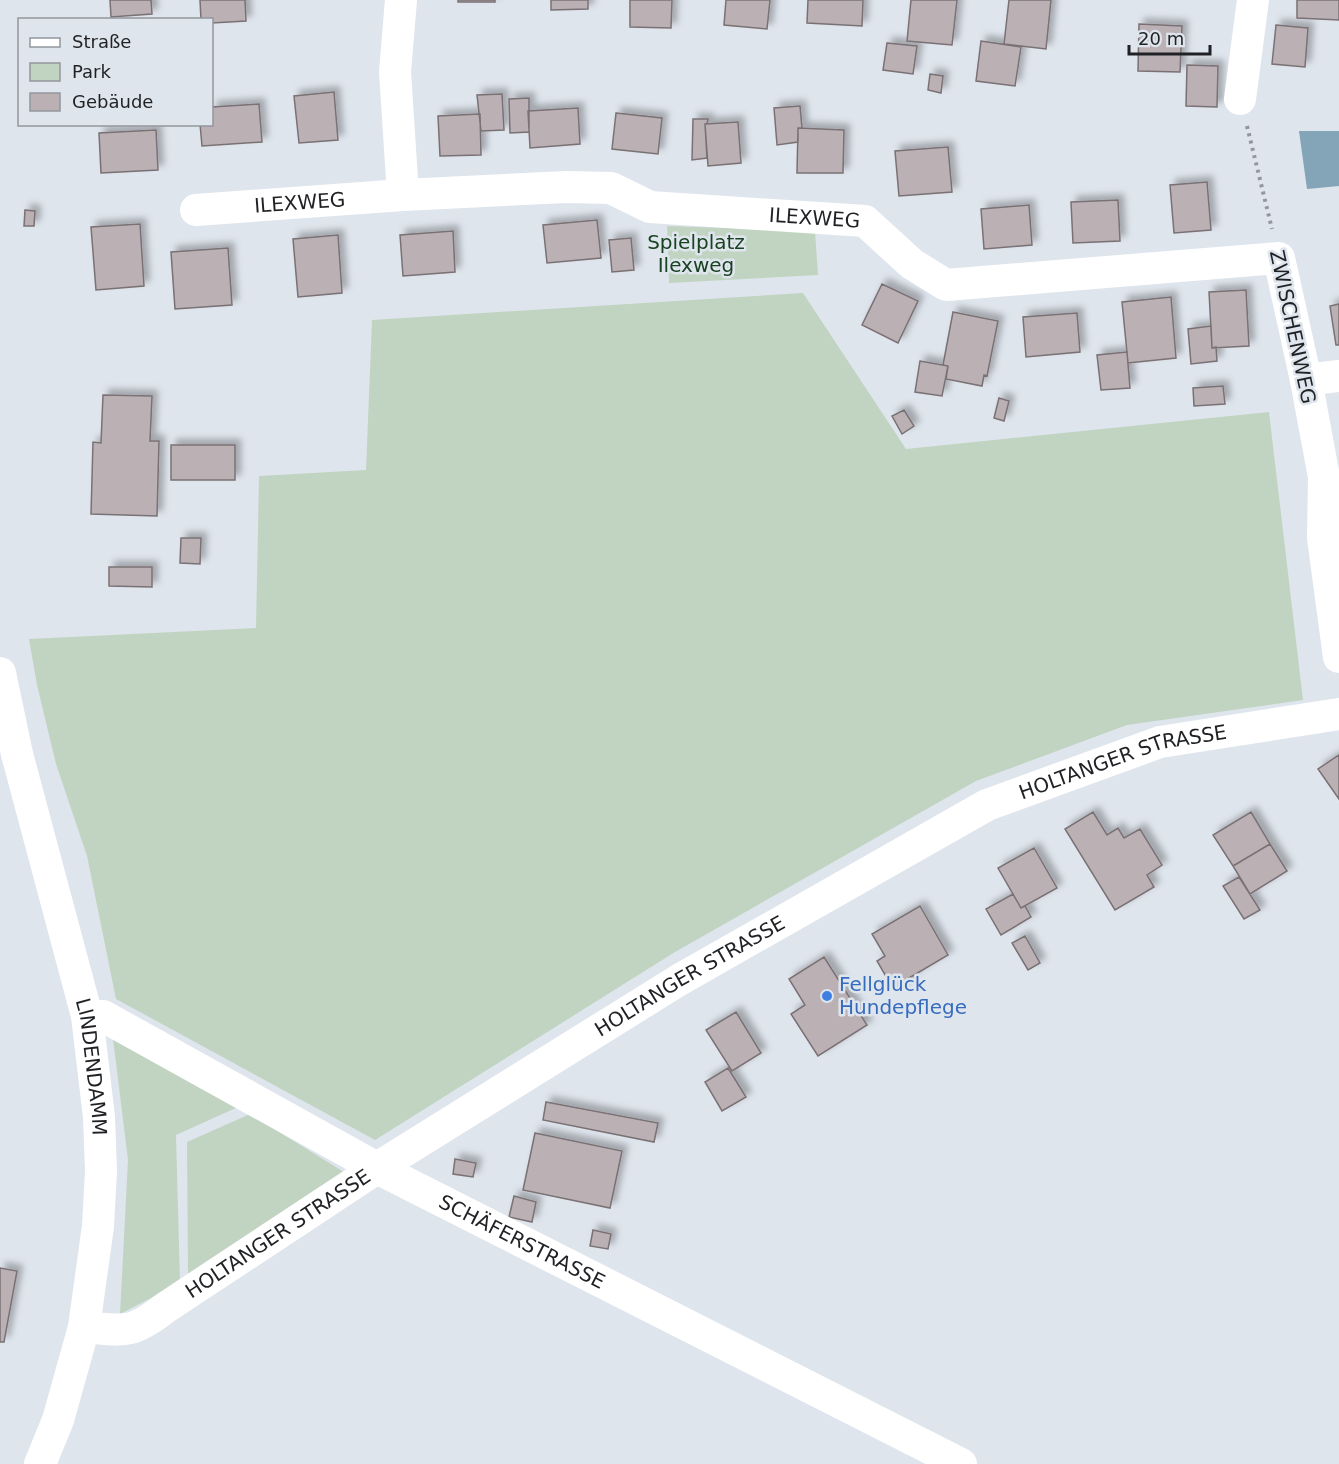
<svg xmlns="http://www.w3.org/2000/svg" width="1339" height="1464" font-family="'DejaVu Sans',sans-serif">
<style>
.green{fill:#c1d4c2}
.water{fill:#84a4b7}
.building{fill:#bbb1b5;stroke:#7a7174;stroke-width:1.5;filter:url(#shadow)}
.lines{fill:none;stroke-linecap:round;stroke-linejoin:round}
.path{stroke:#93979d;stroke-width:4;stroke-dasharray:3 4.5;stroke-linecap:butt}
.minor{stroke:#fff;stroke-width:32}
.shop-dot{fill:#3f7fe0;stroke:#dfe5ed;stroke-width:2}
.labels{text-anchor:middle;dominant-baseline:central;stroke-width:5;stroke-linejoin:round;paint-order:stroke}
.street-label{font-size:20px;fill:#1f2124;stroke:#dfe5ed}
.park-label{font-size:20px;fill:#194220;stroke:#dfe5ed}
.shop-label{font-size:20px;fill:#366cbe;stroke:#dfe5ed;text-anchor:start}
</style>
<defs>
<filter id="shadow"><feDropShadow dx="5.5" dy="-5.5" stdDeviation="3" flood-color="#0004"/></filter>
</defs>
<rect width="100%" height="100%" fill="#dfe5ed"/>
<path class="green" d="M667,226L815,231L818,275L669,283Z
M803,293L906,449L1269,412L1303,700L1127,725L976,781L675,952L375,1140L116,999L87,856L56,764L37,685L29,639L256,628L259,476L366,470L372,320Z
M113,1039L238,1107L176,1135L180,1283L120,1314L128,1160Z
M250,1114L352,1177L188,1278L187,1142Z"/>
<path class="water" d="M1299,131H1339V186L1307,189Z"/>
<path class="building" d="M110,0H151L152,14L111,17Z
M200,0H245L246,21L212,23V20H201Z
M458,0H495V2H458Z
M551,0H588V9L551,10Z
M630,0H672L671,28L630,27Z
M726,0H770L767,29L724,25Z
M808,0H863L862,26L807,23Z
M911,0H957L952,45L907,41Z
M1009,0H1051L1046,49L1004,44Z
M1297,0H1339V20L1297,18Z
M1139,24L1182,26L1180,72L1138,71Z
M1276,25L1308,28L1305,67L1272,64Z
M981,41L1021,47L1015,86L976,81Z
M887,43L917,46L913,74L883,70Z
M1187,65L1218,66L1217,107L1186,106Z
M930,74L943,76L941,93L928,90Z
M334,92L338,140L299,143L294,96Z
M502,94L504,130L481,131L477,95Z
M529,98V132L510,133L509,99Z
M259,104L262,142L202,146L200,124H212V107Z
M800,106L802,128H798V142L777,145L774,108Z
M578,108L580,144L530,148L528,111Z
M616,113L662,118L658,154L612,149Z
M480,114L481,155L440,156L438,116Z
M693,119H708L707,124H705L707,158L692,160Z
M738,122L741,163L708,166L705,124Z
M798,128L844,130L843,173H797Z
M156,130L158,170L101,173L99,133Z
M948,147L952,192L899,196L895,151Z
M1207,182L1211,230L1174,233L1170,185Z
M1118,200L1120,241L1073,243L1071,202Z
M1029,205L1032,245L984,249L981,209Z
M25,210L35,211L34,226H24Z
M597,220L601,258L547,263L543,225Z
M140,224L144,286L96,290L91,227Z
M453,231L455,272L403,276L400,235Z
M338,235L342,293L298,297L293,239Z
M631,238L634,270L612,272L609,240Z
M228,248L232,305L175,309L171,252Z
M882,284L918,301L898,343L862,325Z
M1246,290L1249,346L1212,348L1209,292Z
M1171,297L1176,358L1128,363L1122,302Z
M1339,304V345H1336L1330,306Z
M953,312L998,321L987,376L984,375L982,386L946,379L948,366L943,365Z
M1077,313L1080,352L1026,357L1023,317Z
M1211,326L1212,348L1216,347L1217,361L1191,364L1188,329Z
M1127,352L1130,388L1101,390L1097,355Z
M920,361L948,366L942,396L915,392Z
M1223,386L1225,404L1194,406L1193,388Z
M103,395L152,396L150,441H159L157,516L91,514L93,442L101,443Z
M999,398L1009,401L1004,421L994,418Z
M904,410L914,426L902,434L892,416Z
M171,445H235V480H171Z
M181,538H201L200,564L180,563Z
M109,567H152V587L109,586Z
M1339,755V799L1318,769Z
M1093,812L1107,835L1118,828L1124,838L1140,829L1162,865L1147,875L1154,887L1115,910L1065,829Z
M1251,812L1270,844L1233,866L1213,835Z
M1270,844L1287,871L1250,894L1233,866Z
M1034,848L1057,888L1021,908L998,868Z
M1239,877L1260,910L1244,919L1223,886Z
M1013,894L1021,908L1025,906L1031,917L1001,935L986,909Z
M920,906L948,955L909,978L912,982L895,992L877,961L885,956L872,934Z
M1025,936L1040,963L1028,970L1012,943Z
M824,957L867,1025L818,1056L791,1014L805,1005L789,979Z
M736,1012L761,1053L732,1071L706,1030Z
M728,1068L746,1097L722,1111L705,1082Z
M546,1102L658,1123L654,1142L543,1120Z
M535,1133L622,1151L610,1208L523,1190Z
M455,1159L476,1163L473,1177L453,1174Z
M514,1196L536,1202L532,1222L509,1217Z
M593,1230L611,1234L608,1249L590,1246Z
M0,1268L17,1271L4,1342H0Z"/>
<g class="lines">
<path class="path" d="M1247,126L1272,229"/>
<g class="minor">
<path id="s1" d="M401,0L395,72L403,195L566,187L611,188L650,207L865,221L912,264L946,285L1279,258L1306,380L1324,477L1323,538L1339,657"/>
<path d="M1240,99L1253,0"/>
<path id="s2" d="M196,210L403,195"/>
<path d="M1306,380L1339,376"/>
<path id="s3" d="M0,673L17,754L87,1016L99,1117L101,1171L98,1226L84,1327L58,1420L40,1464"/>
<path id="s4" d="M87,1016H103L377,1168L961,1464"/>
<path id="s5" d="M84,1327C125,1331 132,1334 165,1308L377,1168L679,980L987,805L1160,742L1339,714"/>
</g>
</g>
<circle class="shop-dot" cx="827" cy="996" r="6"/>
<g class="labels">
<g class="street-label">
<text stroke="none"><textPath href="#s2" startOffset="104">ILEXWEG</textPath></text>
<text stroke="none"><textPath href="#s1" startOffset="612">ILEXWEG</textPath></text>
<text transform="translate(1293 327) rotate(78)">ZWISCHENWEG</text>
<text stroke="none"><textPath href="#s5" startOffset="1194">HOLTANGER STRASSE</textPath></text>
<text stroke="none"><textPath href="#s5" startOffset="708">HOLTANGER STRASSE</textPath></text>
<text stroke="none"><textPath href="#s3" startOffset="405">LINDENDAMM</textPath></text>
<text stroke="none"><textPath href="#s5" startOffset="222">HOLTANGER STRASSE</textPath></text>
<text stroke="none"><textPath href="#s4" startOffset="492">SCHÄFERSTRASSE</textPath></text>
</g>
<g class="park-label">
<text x="696" y="242">Spielplatz<tspan x="696" dy="23">Ilexweg</tspan></text>
</g>
<g class="shop-label">
<text x="839" y="984">Fellglück<tspan x="839" dy="23">Hundepflege</tspan></text>
</g>
</g>
<rect x="18" y="18" width="195" height="108" fill="#dfe5ed" stroke="#92979d" stroke-width="1.5"/>
<rect x="30" y="38" width="30" height="9" fill="#ffffff" stroke="#92979d" stroke-width="1.5"/>
<text x="72" y="48" font-size="18" fill="#1f2124">Straße</text>
<rect x="30" y="63" width="30" height="18" fill="#c1d4c2" stroke="#92979d" stroke-width="1.5"/>
<text x="72" y="78" font-size="18" fill="#1f2124">Park</text>
<rect x="30" y="93" width="30" height="18" fill="#bbb1b5" stroke="#92979d" stroke-width="1.5"/>
<text x="72" y="108" font-size="18" fill="#1f2124">Gebäude</text>
<path d="M1129 45v9h81v-9" fill="none" stroke="#1f2124" stroke-width="3"/>
<text x="1138" y="45" font-size="18" fill="#1f2124" stroke="#dfe5ed" stroke-width="4.5" paint-order="stroke">20 m</text>
</svg>
